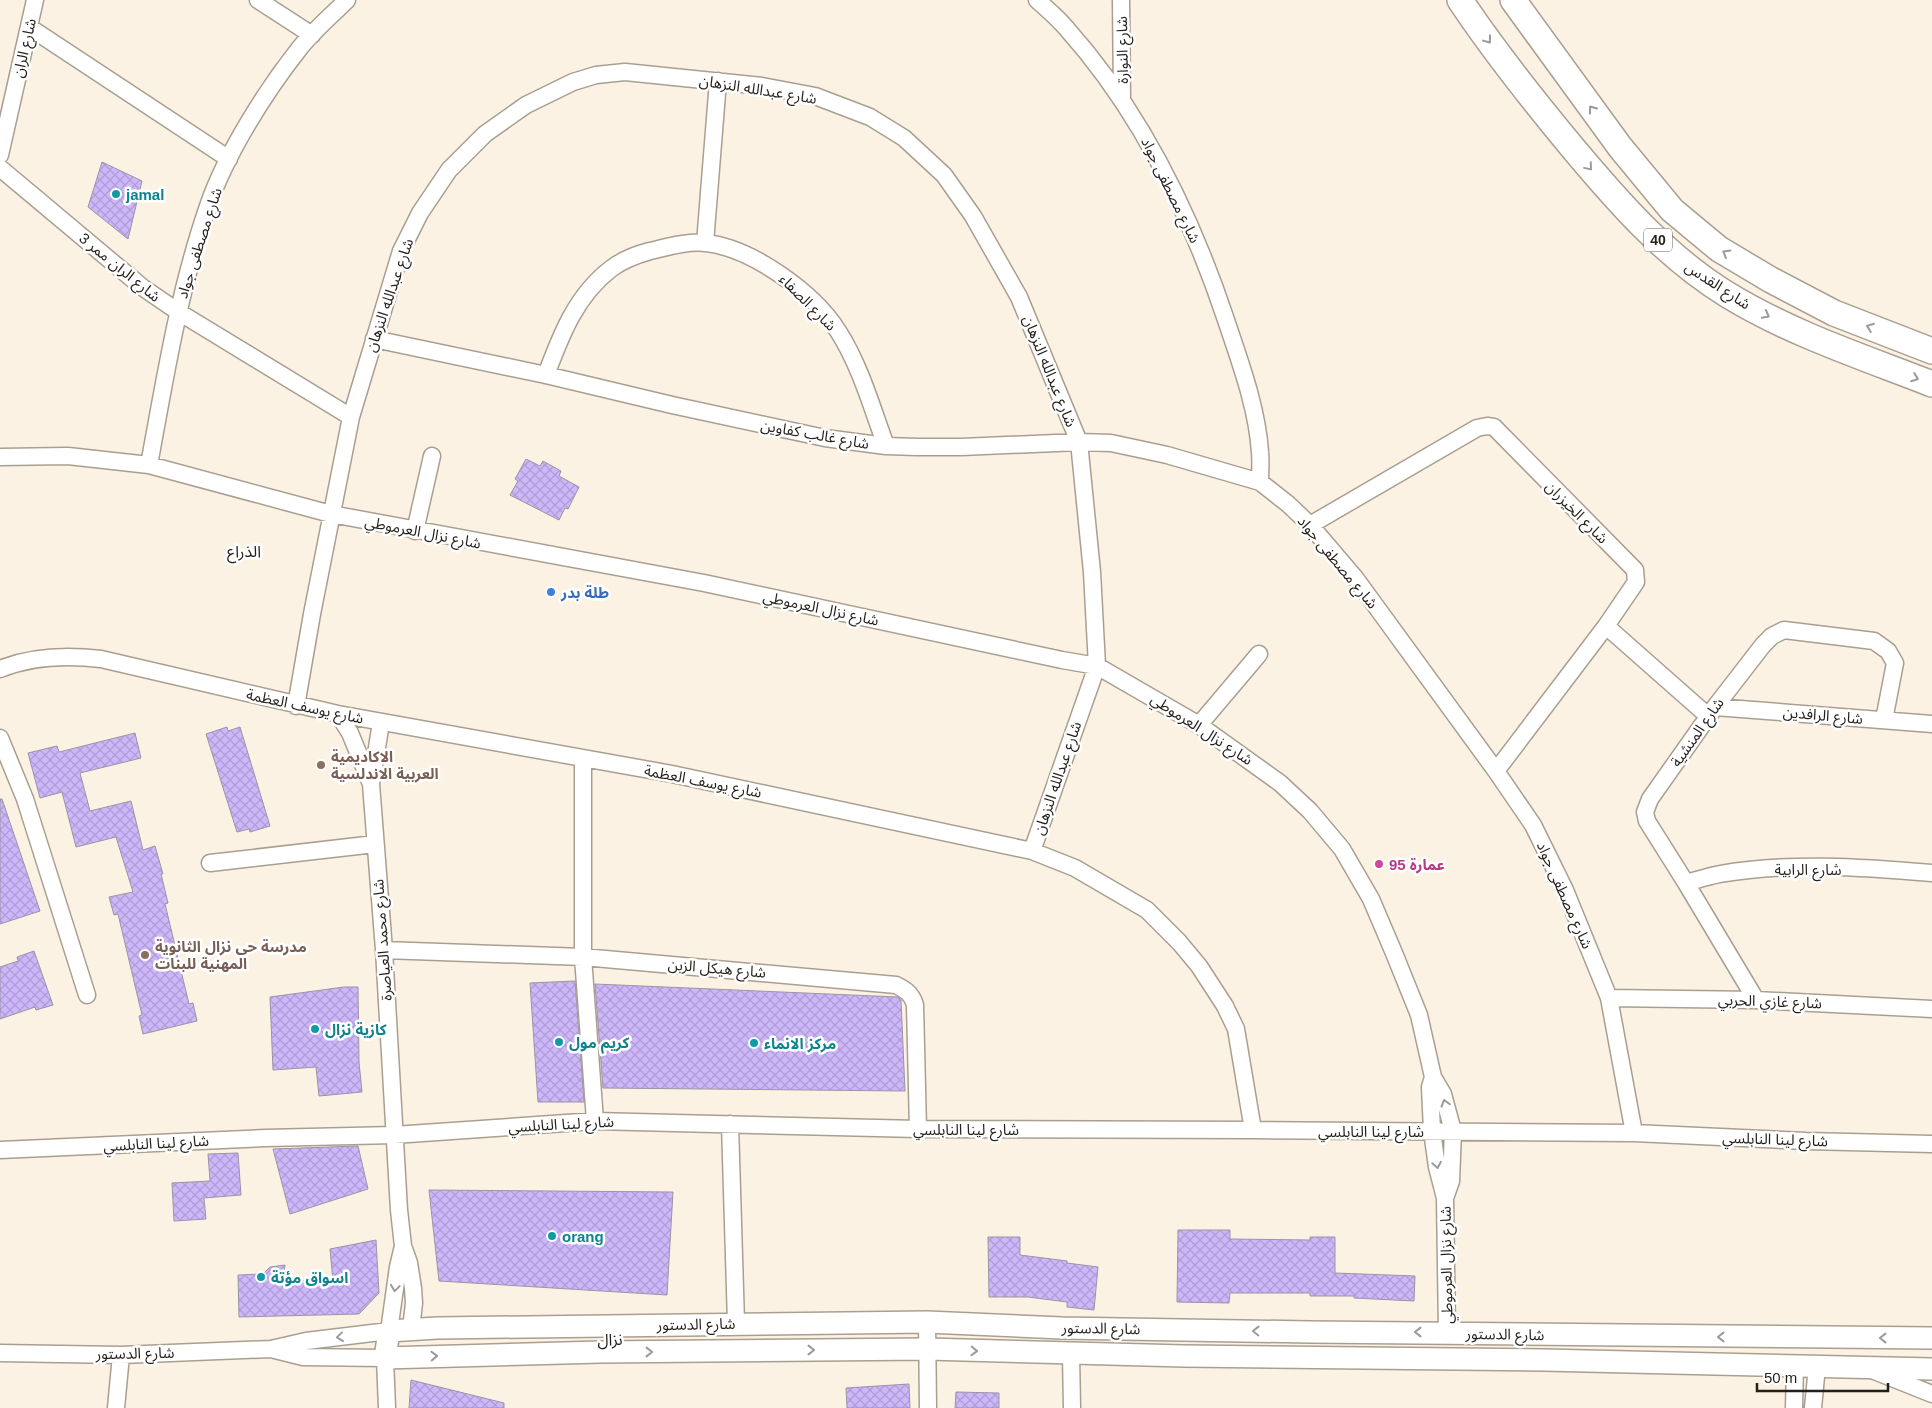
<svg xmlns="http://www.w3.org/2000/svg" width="1932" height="1408" font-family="Arial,'Noto Sans Arabic',sans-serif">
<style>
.building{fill:url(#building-cross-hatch);stroke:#9a95a4}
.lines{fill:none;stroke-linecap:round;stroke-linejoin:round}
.minor-casing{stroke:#a99f91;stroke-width:19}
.major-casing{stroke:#a99f91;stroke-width:24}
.highway-casing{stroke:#a99f91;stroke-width:28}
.minor{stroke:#fff;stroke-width:16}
.major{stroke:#fff;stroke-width:21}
.highway{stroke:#fff;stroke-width:25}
.oneway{stroke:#9c9a98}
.culture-dot{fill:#0f9aa8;stroke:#fff;stroke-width:2}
.shop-dot{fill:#3f7fe0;stroke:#fff;stroke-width:2}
.education-dot{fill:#8d6e63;stroke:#fff;stroke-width:2}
.hotel-dot{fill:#d1479c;stroke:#fff;stroke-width:2}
.labels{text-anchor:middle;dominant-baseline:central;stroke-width:5;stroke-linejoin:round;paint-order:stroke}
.shield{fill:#fff;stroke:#65625f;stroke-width:1}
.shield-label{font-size:14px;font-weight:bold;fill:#231f1a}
.street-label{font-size:15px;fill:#231f1a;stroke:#fff}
.culture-label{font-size:15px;font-weight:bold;fill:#0d838f;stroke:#fff;text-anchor:start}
.shop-label{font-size:15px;font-weight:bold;fill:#366cbe;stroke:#fff;text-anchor:start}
.education-label{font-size:15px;font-weight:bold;fill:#785e54;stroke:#fff;text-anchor:start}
.hotel-label{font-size:15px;font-weight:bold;fill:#b23c85;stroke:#fff;text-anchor:start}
.neighbourhood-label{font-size:16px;fill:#231f1a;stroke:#fff}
</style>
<defs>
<pattern id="building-cross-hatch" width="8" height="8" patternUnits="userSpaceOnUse" patternTransform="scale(1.25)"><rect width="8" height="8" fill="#cdb7fa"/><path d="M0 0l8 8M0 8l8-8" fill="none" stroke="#b09dd6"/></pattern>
</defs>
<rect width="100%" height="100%" fill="#fcf2e3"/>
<path class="building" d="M102,162L142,181L128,239L88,207Z
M526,459L540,466L543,461L561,471L559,476L579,487L568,509L565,508L559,520L510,495L518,481L515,479Z
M227,727L228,731L240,727L270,826L250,832L249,829L237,832L206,734Z
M135,733L141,758L80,773L90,811L131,801L143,850L155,846L163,874H161L168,903L165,904L189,1004L193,1003L197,1021L143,1034L139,1016L142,1015L118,914L114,915L109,897L133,892L116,837L76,847L62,792L40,798L28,753L57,746L59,752Z
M0,799H2L40,911L0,924Z
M34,951L53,1005L36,1010L35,1007L0,1019V967L18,961L17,957Z
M575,981L584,1102H538L530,983Z
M595,984L898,997L901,1000L905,1091L603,1088Z
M344,987H358L359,1062L362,1092L319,1096L316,1067L273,1070L270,997Z
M358,1146L368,1189L290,1214L273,1149Z
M238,1153L241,1195L204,1198L206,1219L174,1221L172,1183L210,1181L208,1154Z
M429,1190L673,1192L667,1295L439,1281Z
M1178,1230H1230V1239L1310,1240V1237H1335V1273L1415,1276L1414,1301L1354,1298V1296H1310V1293H1230L1229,1303L1177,1302Z
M988,1237H1020V1255L1067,1261V1263L1098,1267L1094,1310L1067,1307V1302L1028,1297H989Z
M376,1240L379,1293L359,1314L239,1317L238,1275L263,1274L270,1267L285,1265L283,1280L333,1281L330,1249Z
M411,1380L504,1403V1408H409Z
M909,1384L910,1408H847L846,1388Z
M956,1392L999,1393V1408H955Z"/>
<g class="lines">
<defs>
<path id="minor" d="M258,0L312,35
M1037,0C1047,9 1058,18 1067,29C1141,112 1191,215 1226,320C1240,362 1257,407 1260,452C1261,461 1260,472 1260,482
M1121,0L1122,100
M29,27L229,159
M0,155L35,0
M0,168L142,287L177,311L351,417
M705,243L718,81
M374,339L546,375L672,405L825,438L886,446L917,447H961L1079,442L1111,443L1167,455L1260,482L1288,504L1310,525L1356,579L1496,771L1533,825L1565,890L1609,998L1634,1133
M546,375C561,335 576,295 612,268C624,259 636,255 650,251C667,247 688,241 706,243C752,248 814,293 838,331C860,365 872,408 886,446
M0,457L68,456L149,465L331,514L704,583L1062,660L1097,666L1199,725L1280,783L1310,811L1342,849L1371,899L1394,953L1419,1015L1433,1077L1443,1094L1453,1131L1451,1181L1445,1198
M149,465C165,378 179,290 208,206C226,154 265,92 299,49C313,31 331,16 347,0
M1310,525L1477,428L1487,426L1494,427L1635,570L1636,582L1606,626L1496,771
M415,531L432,456
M1606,626L1708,716
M0,669C32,656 67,655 101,659L338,714L672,774L1032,851L1075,868L1147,910L1179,942L1199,966L1225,1006L1236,1029L1253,1130
M296,706L312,614L351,417L401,251L420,213L449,170L485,134L526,105L573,82L596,75L625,72L762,86L815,96L870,117L904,138L944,175L973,216L1019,297L1079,442L1092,572L1097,666L1032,851
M1715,707L1932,724
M338,714L350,733L371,784
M381,723L371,784L384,950L399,1210L403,1246L409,1263L413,1288L414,1303L411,1329
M1199,725L1259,654
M0,738L25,799L87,995
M583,758V957L595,1121
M210,863L375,844
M1686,883C1697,880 1709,876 1720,874C1789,862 1862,867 1932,873
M384,950L583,957L896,985C906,990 912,994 915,1005L918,1129
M1609,998L1756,1000L1932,1009
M1756,1000L1686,883L1647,821L1645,812L1650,799L1715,707L1763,645L1772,636L1784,630L1874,641L1888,651L1895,663L1884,720
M1433,1077L1430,1087L1432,1131L1437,1167L1445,1198L1447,1333
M730,1124L736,1323
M0,1150L266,1138L394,1135L595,1121L918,1129L1253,1130L1634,1133L1806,1141L1932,1144
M927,1322L928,1408
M271,1349L303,1357L385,1358L387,1408
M0,1353L121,1355L271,1349L306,1341L389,1331L398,1267L403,1246
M1071,1354L1072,1408
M1872,1370L1932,1394
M116,1408L121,1355
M1794,1408L1795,1365
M1813,1408L1817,1366"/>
<path id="major" d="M1932,1338L1310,1332L1062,1328L927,1322L437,1328L389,1331L385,1358L600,1352L927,1349L1184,1356L1543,1360L1932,1369"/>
<path id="highway" d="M1460,0C1494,51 1533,100 1572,147C1618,202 1666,257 1728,295C1792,334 1863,357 1932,384
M1513,0L1620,147L1672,210L1719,249L1771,280L1834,313L1932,351"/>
</defs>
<use href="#minor" class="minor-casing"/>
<use href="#major" class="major-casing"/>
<use href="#highway" class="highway-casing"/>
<use href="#minor" class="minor"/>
<use href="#major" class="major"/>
<use href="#highway" class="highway"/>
</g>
<defs><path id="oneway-chevron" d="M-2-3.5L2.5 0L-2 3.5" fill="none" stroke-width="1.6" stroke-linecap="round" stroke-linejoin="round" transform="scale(1.25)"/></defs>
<g class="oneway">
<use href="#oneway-chevron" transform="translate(1488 40) rotate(53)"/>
<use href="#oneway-chevron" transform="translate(1592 109) rotate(-126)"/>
<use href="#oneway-chevron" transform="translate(1589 167) rotate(50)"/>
<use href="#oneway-chevron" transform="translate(1726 253) rotate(-149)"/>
<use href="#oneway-chevron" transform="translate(1766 315) rotate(28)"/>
<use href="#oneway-chevron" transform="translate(1870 327) rotate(-159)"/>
<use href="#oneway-chevron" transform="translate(1915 378) rotate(21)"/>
<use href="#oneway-chevron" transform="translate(1445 1103) rotate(-106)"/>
<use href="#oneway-chevron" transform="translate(1437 1165) rotate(80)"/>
<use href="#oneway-chevron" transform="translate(395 1288) rotate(98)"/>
<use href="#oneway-chevron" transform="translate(1256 1331) rotate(-179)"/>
<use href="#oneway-chevron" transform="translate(1418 1332) rotate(-180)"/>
<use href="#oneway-chevron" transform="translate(340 1337) rotate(173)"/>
<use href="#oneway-chevron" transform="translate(1721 1337) rotate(-180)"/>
<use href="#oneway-chevron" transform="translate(1883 1338) rotate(-180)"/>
<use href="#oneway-chevron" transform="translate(811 1350)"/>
<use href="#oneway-chevron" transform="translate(974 1351) rotate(2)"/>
<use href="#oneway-chevron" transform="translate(649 1352)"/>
<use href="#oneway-chevron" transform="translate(434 1356) rotate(-2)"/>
</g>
<g class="culture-dot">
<circle cx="116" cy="194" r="5"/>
<circle cx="315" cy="1029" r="5"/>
<circle cx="559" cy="1042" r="5"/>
<circle cx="754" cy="1043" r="5"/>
<circle cx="552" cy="1236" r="5"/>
<circle cx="261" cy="1277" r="5"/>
</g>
<circle class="shop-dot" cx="551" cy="592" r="5"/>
<g class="education-dot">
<circle cx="321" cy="765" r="5"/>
<circle cx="145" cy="955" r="5"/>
</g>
<circle class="hotel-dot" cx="1379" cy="864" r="5"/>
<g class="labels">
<rect class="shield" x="1644" y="228.5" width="28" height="23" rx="4"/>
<g class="shield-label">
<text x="1658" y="240">40</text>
</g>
<g class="street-label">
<text transform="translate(24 48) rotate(-77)">شارع الران</text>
<text transform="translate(1122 50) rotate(-91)">شارع النوارة</text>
<text transform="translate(758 89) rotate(9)">شارع عبدالله النزهان</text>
<text transform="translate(1171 190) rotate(64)">شارع مصطفى جواد</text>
<text transform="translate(199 243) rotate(-72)">شارع مصطفى جواد</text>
<text transform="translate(120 267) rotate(39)">شارع الران ممر 3</text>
<text transform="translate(1718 285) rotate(33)">شارع القدس</text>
<text transform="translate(389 295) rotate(-71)">شارع عبدالله النزهان</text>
<text transform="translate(808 302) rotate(45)">شارع الصفاء</text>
<text transform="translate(1050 371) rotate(68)">شارع عبدالله النزهان</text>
<text transform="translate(815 434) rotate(10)">شارع غالب كفاوين</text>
<text transform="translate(1577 512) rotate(45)">شارع الخيزران</text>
<text transform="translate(423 532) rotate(11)">شارع نزال العرموطي</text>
<text transform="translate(1338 562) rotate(50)">شارع مصطفى جواد</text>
<text transform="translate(821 608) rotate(12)">شارع نزال العرموطي</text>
<text transform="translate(305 706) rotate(12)">شارع يوسف العظمة</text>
<text transform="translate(1823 715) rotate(5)">شارع الرافدين</text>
<text transform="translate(1202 729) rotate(33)">شارع نزال العرموطي</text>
<text transform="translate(1697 732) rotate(-55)">شارع المنشية</text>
<text transform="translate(1057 778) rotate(-71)">شارع عبدالله النزهان</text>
<text transform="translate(703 781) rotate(11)">شارع يوسف العظمة</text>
<text x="1808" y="869">شارع الرابية</text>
<text transform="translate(1565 895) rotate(66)">شارع مصطفى جواد</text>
<text transform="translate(382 940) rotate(-94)">شارع محمد العياصرة</text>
<text transform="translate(717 968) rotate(5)">شارع هيكل الزبن</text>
<text transform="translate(1770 1001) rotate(2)">شارع غازي الحربي</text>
<text transform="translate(561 1124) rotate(-3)">شارع لينا النابلسي</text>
<text x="966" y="1129">شارع لينا النابلسي</text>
<text x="1371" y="1131">شارع لينا النابلسي</text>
<text transform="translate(1775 1139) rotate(2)">شارع لينا النابلسي</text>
<text transform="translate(156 1143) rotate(-3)">شارع لينا النابلسي</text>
<text transform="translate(1446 1265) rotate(-91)">شارع نزال العرموطي</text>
<text transform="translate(696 1324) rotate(-1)">شارع الدستور</text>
<text transform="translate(1101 1328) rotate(1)">شارع الدستور</text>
<text transform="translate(1505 1334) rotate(1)">شارع الدستور</text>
<text transform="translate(135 1353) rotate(-1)">شارع الدستور</text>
</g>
<g class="culture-label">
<text x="126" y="194">jamal</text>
<text x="325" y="1029">كازية نزال</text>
<text x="569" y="1042">كريم مول</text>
<text x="764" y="1043">مركز الانماء</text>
<text x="562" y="1236">orang</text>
<text x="271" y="1277">اسواق مؤتة</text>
</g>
<g class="shop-label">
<text x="561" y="592">طلة بدر</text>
</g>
<g class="education-label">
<text x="331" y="756">الاكاديمية<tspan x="331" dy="17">العربية الاندلسية</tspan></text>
<text x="155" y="946">مدرسة حي نزال الثانوية<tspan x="155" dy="17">المهنية للبنات</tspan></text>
</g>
<g class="hotel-label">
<text x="1389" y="864">عمارة 95</text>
</g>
<g class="neighbourhood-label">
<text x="244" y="551">الذراع</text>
<text x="610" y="1339">نزال</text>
</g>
</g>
<path d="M1757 1383v8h131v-8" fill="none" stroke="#231f1a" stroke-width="2.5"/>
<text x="1764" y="1383" font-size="15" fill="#231f1a" stroke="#ffffff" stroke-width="4" paint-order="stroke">50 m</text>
</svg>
